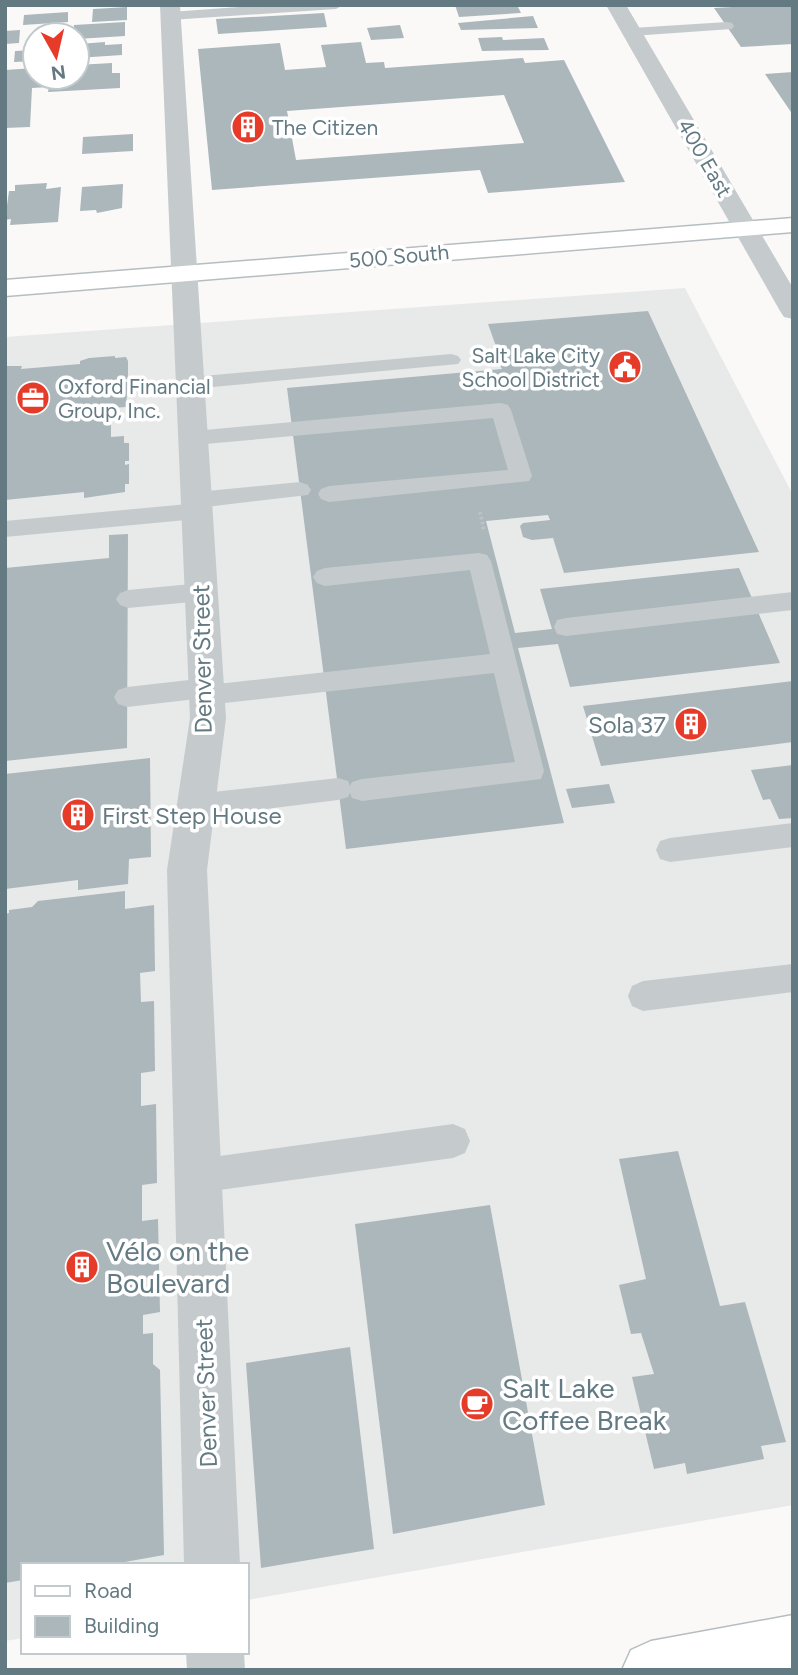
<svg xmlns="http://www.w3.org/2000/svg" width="798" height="1675" font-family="Figtree,sans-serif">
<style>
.built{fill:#e8e9e9}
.building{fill:#acb7bb;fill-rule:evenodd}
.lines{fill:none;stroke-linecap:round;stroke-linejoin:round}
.primary-casing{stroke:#b6bdc0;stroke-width:3}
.path{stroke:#bfc3c5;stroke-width:3.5;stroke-dasharray:2.5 2.5;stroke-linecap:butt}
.lane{fill:#c5cbcd;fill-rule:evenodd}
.street{fill:#c5cbcd;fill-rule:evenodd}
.primary{fill:#fff;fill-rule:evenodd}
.labels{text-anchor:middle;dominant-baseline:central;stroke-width:7;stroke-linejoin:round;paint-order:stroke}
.far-poi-label{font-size:21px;fill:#647a83;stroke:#fff;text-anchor:start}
.far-street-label{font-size:21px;fill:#647a83;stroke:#fff}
.street-label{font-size:24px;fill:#647a83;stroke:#fff}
.poi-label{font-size:24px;fill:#647a83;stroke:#fff;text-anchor:end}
.near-poi-label{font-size:28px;fill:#647a83;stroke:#fff;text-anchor:start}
</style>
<rect width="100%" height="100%" fill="#faf9f8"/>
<path class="built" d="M685,288L793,495V1505L247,1600V1565H23V1638L5,1641V337Z"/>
<path class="building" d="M455,5H517L521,13L459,17Z
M767,5H793V44L741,47L714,8Z
M127,7V20L92,22L93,9Z
M68,12V22L23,25L24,15Z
M324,13L327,27L218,34L216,19Z
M533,16L538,28L461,30L458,23Z
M125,22V36L77,39V35H73L74,25Z
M400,25L404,38L371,40L367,28Z
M20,30L19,43L5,44V31Z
M502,37L503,40L544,38L549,50L482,51L478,38Z
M105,42V45L122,44V55L77,58L79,44Z
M361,42L366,63L384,62L385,68L523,58L525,63L564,60L625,182L488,193L480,170L212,190L198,49L280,43L285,70L326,67L321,45ZM504,95L524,143L296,160L287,111Z
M35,50V61L14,62L15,51Z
M112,63V73H120V88L48,92L49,87L32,88L30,127L5,128V70L35,68V77H77V65Z
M793,72V115L765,74Z
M133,134V151L82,154L83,137Z
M47,183L46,189L61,187L58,222L10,225L11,219L5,220L9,191H15V185Z
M123,184L122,208L97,213L96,210L80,211L82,187Z
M648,311L759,552L564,573L553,538L532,540L523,537L520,526L523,523L550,520L548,515L486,521L515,633L552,629L540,589L739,568L780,663L570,687L558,644L518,648L564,823L346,849L287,388L502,369L499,363L480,365L473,363L470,354L497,349L488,324Z
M115,356V358L126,357L128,361V379H125V382H128L126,407L111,408V437L124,436V443H129V461H125V465L129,464V484H125V492L84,498V492L5,500V366H22L21,369L80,364V361L89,358Z
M128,534L127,748L5,761V568L109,558V535Z
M793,681V742L601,766L583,706Z
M150,758L151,857L129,859L128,884L78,890V880L5,889V774Z
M793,765V818L779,819L770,799L763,800L751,770Z
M609,784L615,803L572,808L566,789Z
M125,891V909L154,905L155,971L140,973L141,1002L154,1001L155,1071L141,1073V1106L156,1104L157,1183L142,1185V1221L158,1219L160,1312L143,1315V1334L153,1333V1364L160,1370L164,1555L108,1565H23V1580L5,1583V914L9,913V910L32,907L38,901Z
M678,1151L720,1306L745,1302L786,1442L761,1446L764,1459L687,1474L685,1463L654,1469L632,1377L654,1374L641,1333L631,1334L619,1285L646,1279L619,1159Z
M490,1205L545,1505L393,1534L355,1224Z
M350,1347L374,1549L261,1568L246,1363Z"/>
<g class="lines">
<defs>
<path id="primary" d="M793,218V232L5,296V280Z
M793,1615V1670H622L631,1650L651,1641Z"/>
</defs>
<use href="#primary" class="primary-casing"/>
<path class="path" d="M480,512L484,531"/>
<path class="lane" d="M268,5H343L336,9L170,20L163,16L170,12Z
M727,22L732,23L734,26L732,29L632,36L625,32L632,28Z
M451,354L458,356L461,360L458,364L191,389L184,388L181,383L184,378L191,377Z
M501,403L508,405L511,410L532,476L529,481L329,502L321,499L318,494L321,489L329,486L508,470L493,418L194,445L186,443L183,438L186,433L194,431Z
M300,482L308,485L311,490L308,495L206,507L208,511L205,517L197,519L5,537V521L188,504L186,500L189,495L197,492Z
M479,553L487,555L491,561L544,771L541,779L362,801L352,798L350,793L348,797L338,800L195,818L185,814L181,806L185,798L195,794L338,778L348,781L350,786L352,782L362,779L515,762L494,673L207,705L196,699L127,707L118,704L114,697L118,690L127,687L207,678L217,684L490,654L470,570L325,586L317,583L313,577L317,571L325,568Z
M202,583L210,586L214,592L210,598L202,601L128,608L120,605L116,599L120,593L128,590Z
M793,592V610L566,636L557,634L554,627L557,620L566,618Z
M793,823V847L670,862L660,859L656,850L660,841L670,838Z
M793,964V992L643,1011L632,1006L628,996L632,986L643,981Z
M453,1124L465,1129L470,1141L465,1153L453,1158L198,1193L186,1188L181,1176L186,1164L198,1159Z"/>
<path class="street" d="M160,5H180L226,718L207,870L240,1565H184L167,870L190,718Z
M606,5H626L793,288V319L784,317L780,311Z
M186,1652H244L245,1670H187Z"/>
<use href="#primary" class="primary"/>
</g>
<defs>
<symbol id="building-disc" viewBox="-11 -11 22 22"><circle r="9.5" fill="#e73b2a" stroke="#fff"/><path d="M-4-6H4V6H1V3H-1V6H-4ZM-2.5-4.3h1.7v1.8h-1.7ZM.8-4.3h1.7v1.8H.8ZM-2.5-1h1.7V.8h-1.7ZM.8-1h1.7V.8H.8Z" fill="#fff"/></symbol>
<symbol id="civic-disc" viewBox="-11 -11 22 22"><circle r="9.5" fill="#e73b2a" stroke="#fff"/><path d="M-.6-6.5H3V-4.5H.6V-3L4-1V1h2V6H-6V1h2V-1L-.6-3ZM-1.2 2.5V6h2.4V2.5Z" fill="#fff"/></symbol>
<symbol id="office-disc" viewBox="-11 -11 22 22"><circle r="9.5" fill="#e73b2a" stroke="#fff"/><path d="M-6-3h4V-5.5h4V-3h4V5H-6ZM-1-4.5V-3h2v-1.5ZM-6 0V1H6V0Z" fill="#fff"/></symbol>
<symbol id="cafe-disc" viewBox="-11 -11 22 22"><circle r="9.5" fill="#e73b2a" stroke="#fff"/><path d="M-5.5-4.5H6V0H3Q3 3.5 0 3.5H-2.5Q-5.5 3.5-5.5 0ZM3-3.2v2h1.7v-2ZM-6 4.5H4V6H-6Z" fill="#fff"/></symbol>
</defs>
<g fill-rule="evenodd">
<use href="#building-disc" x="229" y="108" width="38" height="38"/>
<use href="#civic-disc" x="606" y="348" width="38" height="38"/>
<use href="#office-disc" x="14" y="379" width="38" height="38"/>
<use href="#building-disc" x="672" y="705" width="38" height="38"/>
<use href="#building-disc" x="59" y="796" width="38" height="38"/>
<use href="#building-disc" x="63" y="1248" width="38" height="38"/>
<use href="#cafe-disc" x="458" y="1385" width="38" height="38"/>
</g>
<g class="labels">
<g class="far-poi-label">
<text x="272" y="127">The Citizen</text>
<text x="600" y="355" text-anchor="end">Salt Lake City<tspan x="600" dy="24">School District</tspan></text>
<text x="58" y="386">Oxford Financial<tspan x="58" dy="24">Group, Inc.</tspan></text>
</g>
<g class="far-street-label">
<text transform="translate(705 158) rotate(60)">400 East</text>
<text transform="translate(399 256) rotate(-5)">500 South</text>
</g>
<g class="street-label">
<text transform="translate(202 659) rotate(-91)">Denver Street</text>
<text transform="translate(206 1393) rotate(-92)">Denver Street</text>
</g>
<g class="poi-label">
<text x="666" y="724">Sola 37</text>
<text x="102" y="815" text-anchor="start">First Step House</text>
</g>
<g class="near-poi-label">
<text x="106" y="1251">Vélo on the<tspan x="106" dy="32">Boulevard</tspan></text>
<text x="502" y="1388">Salt Lake<tspan x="502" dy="32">Coffee Break</tspan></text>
</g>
</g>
<rect width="798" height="1675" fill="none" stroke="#647a83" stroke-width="14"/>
<rect x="21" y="1563" width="228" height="91" fill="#ffffff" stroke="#c1cacd" stroke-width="2"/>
<rect x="35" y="1586" width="35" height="10" fill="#ffffff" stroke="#c1cacd" stroke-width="2"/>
<text x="84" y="1598" font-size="21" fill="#647a83">Road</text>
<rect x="35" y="1616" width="35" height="21" fill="#acb7bb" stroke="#c1cacd" stroke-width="2"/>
<text x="84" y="1633" font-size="21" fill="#647a83">Building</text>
<g transform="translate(56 56) rotate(172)"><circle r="33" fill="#ffffff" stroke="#c1cacd" stroke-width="2"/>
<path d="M0-5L12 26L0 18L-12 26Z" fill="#e73b2a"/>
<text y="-10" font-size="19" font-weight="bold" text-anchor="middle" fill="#647a83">N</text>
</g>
</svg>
